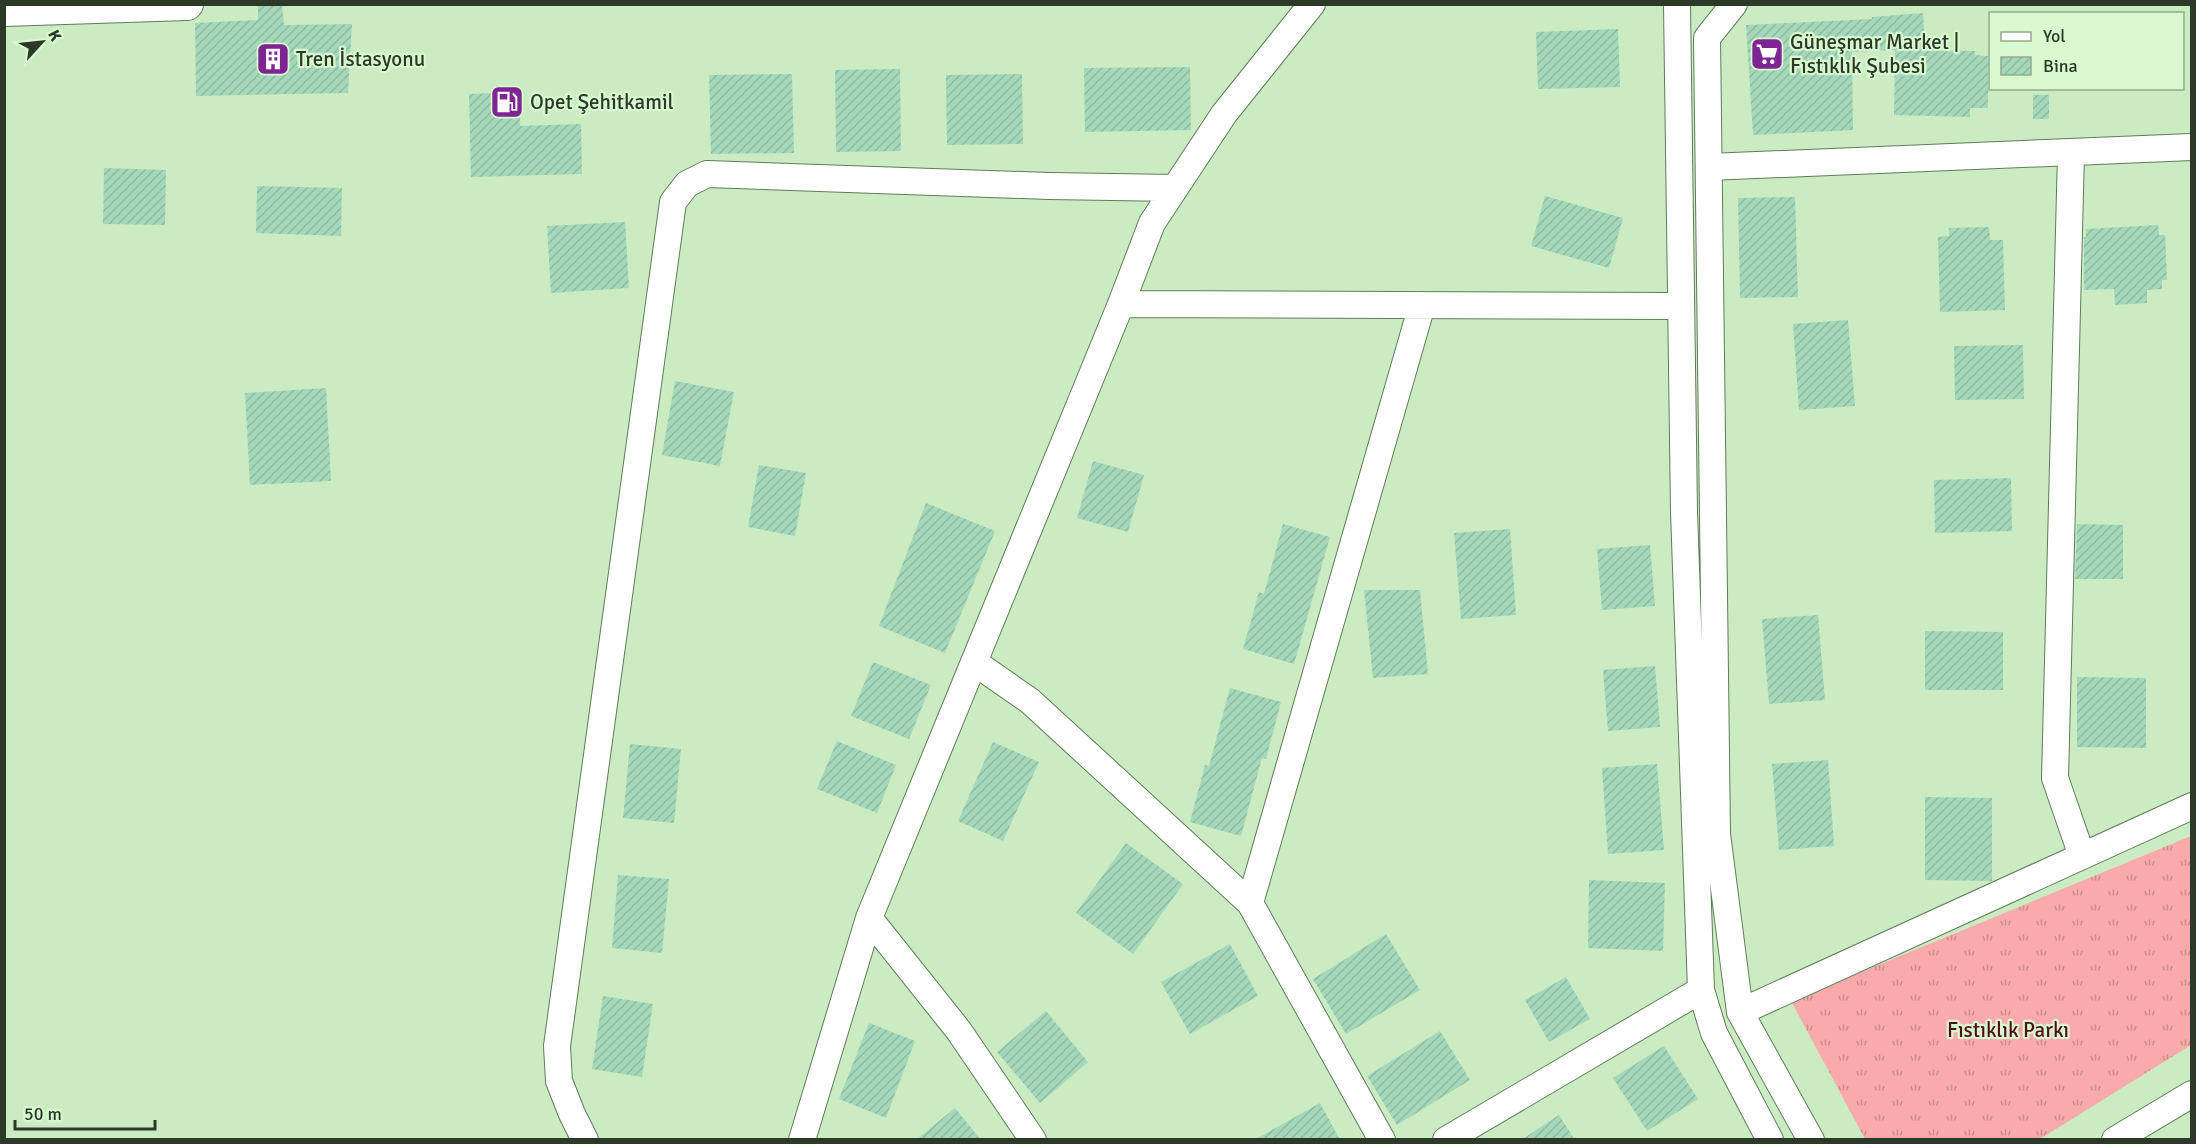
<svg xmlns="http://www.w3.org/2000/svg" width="2196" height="1144" font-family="Signika,sans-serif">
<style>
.grass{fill:url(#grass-tufts)}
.building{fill:url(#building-hatch)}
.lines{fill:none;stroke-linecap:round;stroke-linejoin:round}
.minor-casing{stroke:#5f7d58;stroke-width:28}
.major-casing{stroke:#5f7d58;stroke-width:34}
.minor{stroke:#fff;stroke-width:26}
.major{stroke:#fff;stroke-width:32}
.labels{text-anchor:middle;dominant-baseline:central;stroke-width:4.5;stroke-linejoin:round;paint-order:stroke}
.poi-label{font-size:21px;fill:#2c3929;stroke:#d8f9cf;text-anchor:start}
.park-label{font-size:21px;fill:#520e16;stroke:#d8f9cf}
</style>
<defs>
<pattern id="grass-tufts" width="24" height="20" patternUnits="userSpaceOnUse" patternTransform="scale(1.5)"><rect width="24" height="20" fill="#faaaaa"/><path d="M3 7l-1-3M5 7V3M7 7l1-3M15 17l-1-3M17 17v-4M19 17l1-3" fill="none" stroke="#cb8b8a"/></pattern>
<pattern id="building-hatch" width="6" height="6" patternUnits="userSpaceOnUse" patternTransform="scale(1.5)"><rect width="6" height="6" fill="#a5d8bb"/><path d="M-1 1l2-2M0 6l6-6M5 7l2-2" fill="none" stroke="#8ebaa1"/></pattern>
</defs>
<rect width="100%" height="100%" fill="#cbecc2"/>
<path class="grass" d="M2191,836V1045L2040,1139H1865L1791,1001Z"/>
<path class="building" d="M258,4H282L284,25L352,24L348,93L196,96L195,23L258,20Z
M1923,13L1925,50L1975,51V55L1988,56V108H1970V117L1894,115L1895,50L1852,52L1853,130L1753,135L1746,25L1872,19V17Z
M1618,29L1620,87L1538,89L1536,32Z
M1190,67L1191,130L1085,132L1084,68Z
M900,69L901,151L836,152L835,70Z
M792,74L794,153L711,154L709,75Z
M1022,74L1023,144L947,145L946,75Z
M519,92L520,126L581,124L582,174L471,177L469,94Z
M2033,95H2049V119H2033Z
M104,168L166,170L165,225L103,224Z
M257,186L342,188L341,236L256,233Z
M1545,196L1623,218L1609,268L1531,246Z
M1795,197L1798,297L1740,298L1738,198Z
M625,222L629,288L551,293L547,226Z
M2158,225L2159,235H2165L2167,280H2162V289L2147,290V303L2115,305L2114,289L2084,290V237H2086V229Z
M1989,227L1990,240H2003L2005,310L1940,312L1938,237L1949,236V228Z
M1848,320L1855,406L1799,410L1793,324Z
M2023,345L2024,399L1955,400L1954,346Z
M675,381L734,392L720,466L662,455Z
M326,388L331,481L250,485L245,393Z
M1093,461L1144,475L1128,532L1077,518Z
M759,465L806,473L795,536L748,527Z
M2011,478L2012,531L1935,533L1934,480Z
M926,503L995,531L945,653L879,626Z
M1283,524L1330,537L1294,664L1243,649L1259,592L1264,594Z
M2077,524L2123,525V579H2075Z
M1510,529L1516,615L1461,619L1454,533Z
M1650,545L1655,606L1602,610L1597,549Z
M1364,590H1420L1428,674L1373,678Z
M1818,615L1825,700L1769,704L1762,619Z
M1925,631L2003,632V690H1925Z
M873,662L931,685L909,739L851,716Z
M1655,666L1660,727L1608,731L1603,670Z
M2077,677L2146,678V748L2077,747Z
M1230,688L1281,702L1266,759L1262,758L1241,836L1190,822L1205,765L1209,766Z
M837,741L896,765L877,813L817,789Z
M993,742L1039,762L1003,841L958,821Z
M630,744L681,749L674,823L623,818Z
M1828,760L1834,846L1779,850L1772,764Z
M1657,764L1664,850L1608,854L1602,768Z
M1925,797L1992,798V881L1925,880Z
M1126,843L1183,884L1133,954L1076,913Z
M618,875L669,879L662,953L612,948Z
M1589,880L1665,883L1663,951L1588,948Z
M1386,934L1420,990L1346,1034L1313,979Z
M1230,944L1258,996L1190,1034L1161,982Z
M1566,977L1590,1019L1549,1042L1525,1000Z
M603,996L653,1004L642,1077L592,1069Z
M1046,1011L1088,1062L1040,1103L997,1052Z
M869,1023L915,1041L886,1118L839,1099Z
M1440,1031L1470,1080L1397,1125L1367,1076Z
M1664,1046L1698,1099L1647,1131L1613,1078Z
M1320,1103L1340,1140H1254Z
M955,1108L981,1140H916Z
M1559,1115L1575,1140H1521Z"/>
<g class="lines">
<defs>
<path id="minor" d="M1677,4L1684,512L1701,990L1714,1033L1770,1140
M1734,4L1707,38L1717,834L1740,1012L1811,1140
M2071,153L2055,778L2082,856
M1709,167L2192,147
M1121,304L1681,306
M974,662L1030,701L1250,903
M869,918L959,1031L1033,1140
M1740,1012L2192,806
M585,1140L572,1114L559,1081L557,1046L673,202L687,184L707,174L1049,186L1175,188
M802,1140L869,918L1121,304L1152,223L1224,114L1312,4
M1382,1140L1250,903L1422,305
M1446,1140L1701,990
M2115,1140L2192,1094"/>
<path id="major" d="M4,10L187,4"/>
</defs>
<use href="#minor" class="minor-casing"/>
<use href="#major" class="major-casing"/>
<use href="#minor" class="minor"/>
<use href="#major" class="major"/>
</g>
<defs>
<symbol id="supermarket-square" viewBox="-11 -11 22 22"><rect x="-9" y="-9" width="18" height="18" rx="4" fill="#7f2593" stroke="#d8f9cf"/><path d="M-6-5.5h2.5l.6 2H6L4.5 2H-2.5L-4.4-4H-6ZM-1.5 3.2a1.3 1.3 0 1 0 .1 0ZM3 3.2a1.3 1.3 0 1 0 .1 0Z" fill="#fff"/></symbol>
<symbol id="building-square" viewBox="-11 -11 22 22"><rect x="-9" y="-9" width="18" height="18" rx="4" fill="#7f2593" stroke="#d8f9cf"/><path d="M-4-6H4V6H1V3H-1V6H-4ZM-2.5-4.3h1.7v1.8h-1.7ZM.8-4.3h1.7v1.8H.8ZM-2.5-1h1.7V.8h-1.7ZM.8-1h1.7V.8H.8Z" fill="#fff"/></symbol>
<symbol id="fuel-square" viewBox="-11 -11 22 22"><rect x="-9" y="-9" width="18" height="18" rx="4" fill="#7f2593" stroke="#d8f9cf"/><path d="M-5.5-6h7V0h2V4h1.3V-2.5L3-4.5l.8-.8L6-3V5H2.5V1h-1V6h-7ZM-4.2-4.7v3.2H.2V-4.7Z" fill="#fff"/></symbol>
</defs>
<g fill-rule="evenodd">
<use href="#supermarket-square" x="1748" y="35" width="38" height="38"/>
<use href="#building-square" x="254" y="40" width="38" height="38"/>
<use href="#fuel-square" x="488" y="83" width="38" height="38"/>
</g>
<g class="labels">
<g class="poi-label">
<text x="1790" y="42">Güneşmar Market |<tspan x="1790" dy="24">Fıstıklık Şubesi</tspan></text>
<text x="296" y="59">Tren İstasyonu</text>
<text x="530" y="102">Opet Şehitkamil</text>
</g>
<g class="park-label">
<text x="2008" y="1030">Fıstıklık Parkı</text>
</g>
</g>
<rect width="2196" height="1144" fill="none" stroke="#2c3929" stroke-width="12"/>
<rect x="1989" y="12" width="195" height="78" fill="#d8f9cf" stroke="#93ac8d" stroke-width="1.5"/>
<rect x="2001" y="32" width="30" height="9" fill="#ffffff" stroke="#93ac8d" stroke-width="1.5"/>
<text x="2043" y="42" font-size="18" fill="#2c3929">Yol</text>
<rect x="2001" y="57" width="30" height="18" fill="url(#building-hatch)" stroke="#93ac8d" stroke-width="1.5"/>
<text x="2043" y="72" font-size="18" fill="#2c3929">Bina</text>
<g transform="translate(42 42) rotate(63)" stroke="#d8f9cf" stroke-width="4.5" paint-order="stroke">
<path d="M0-4.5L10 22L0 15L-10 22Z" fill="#2c3929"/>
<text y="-9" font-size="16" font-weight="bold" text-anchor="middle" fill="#2c3929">K</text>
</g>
<path d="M15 1120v9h140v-9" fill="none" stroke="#2c3929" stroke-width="3"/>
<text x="24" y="1120" font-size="18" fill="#2c3929" stroke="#d8f9cf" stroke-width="4.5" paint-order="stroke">50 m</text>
</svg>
